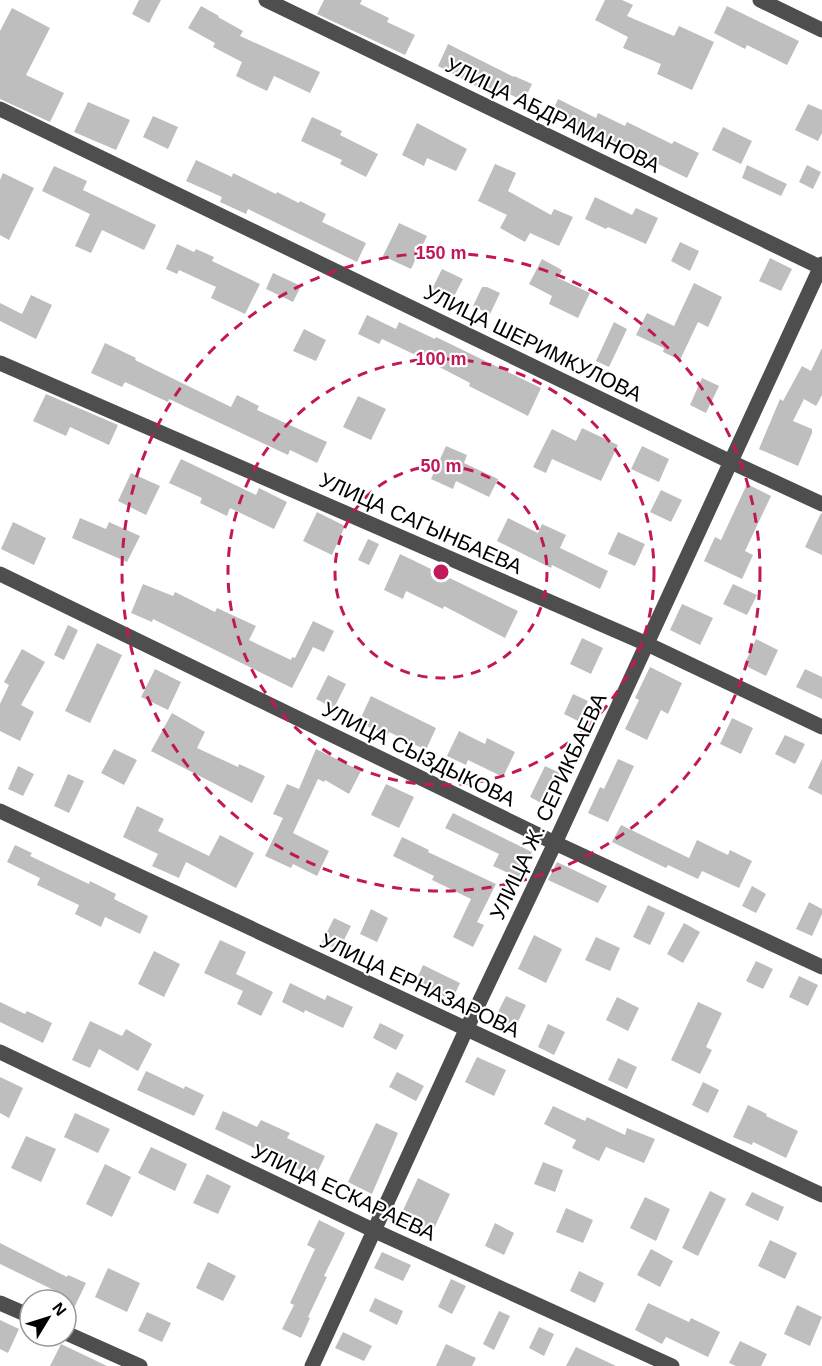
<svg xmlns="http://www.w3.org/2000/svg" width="822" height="1366" font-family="Helvetica,sans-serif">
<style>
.building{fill:#bebebe}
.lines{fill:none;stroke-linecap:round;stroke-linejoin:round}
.minor{stroke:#4e4e4e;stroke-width:15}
.ring{fill:none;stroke:#c2185b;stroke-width:3;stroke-dasharray:10 8}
.labels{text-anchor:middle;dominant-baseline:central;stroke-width:4.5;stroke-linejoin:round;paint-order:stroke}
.street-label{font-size:21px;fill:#000;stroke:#fff}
.centre{fill:#c2185b;stroke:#fff;stroke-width:3}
.ring-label{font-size:18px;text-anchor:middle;font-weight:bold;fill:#c2185b;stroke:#fff;stroke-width:4.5;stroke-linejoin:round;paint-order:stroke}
</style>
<rect width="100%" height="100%" fill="#fff"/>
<path class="building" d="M139,0H161L149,23L132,14Z
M324,0H362L360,4L389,18L387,22L415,35L405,55L317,14Z
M605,0H622L633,5L627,16L674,36L679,26L714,42L692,90L657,74L661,64L623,48L628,37L595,20Z
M201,6L219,16L218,17L243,31L240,36L320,72L310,93L274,76L267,91L236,76L242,62L213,47L215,43L188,28Z
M727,6L799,41L787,65L747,45L745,49L714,33Z
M12,8L50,28L26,75L64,93L50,122L0,99V31Z
M448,44L514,77V76L532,84L524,101L498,89L495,96L438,66Z
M558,99L596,118L598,113L625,126L627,122L672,144L674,141L699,153L687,178L609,140L607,143L550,117Z
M88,102L130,120L116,150L74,132Z
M808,104L822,110V133L818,141L795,130Z
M153,116L178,127L168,149L143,137Z
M312,117L342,131L340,135L378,154L366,177L340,164L342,160L301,141Z
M417,123L467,149L456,171L427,158L424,166L402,155Z
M723,127L752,141L741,164L712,150Z
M196,160L232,177L233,173L276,194L277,192L299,203L300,201L326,214L322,222L366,243L357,262L248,209L246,214L220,202L222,197L186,181Z
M495,164L516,173L508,191L551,215L554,209L573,217L559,246L530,233L525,242L500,228L507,215L478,201Z
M747,165L787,184L781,196L742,178Z
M807,165L821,172L813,189L799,182Z
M54,166L87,181L83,190L156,225L144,250L102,230L91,253L75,246L90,214L42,191Z
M3,173L34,188L9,240L0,235V180Z
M595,197L632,215L636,208L658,218L646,244L608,227L606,229L585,219Z
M399,223L427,236L411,269L383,256Z
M680,242L699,251L690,271L671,261Z
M177,244L194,252L196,249L214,257L212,261L260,284L245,314L211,298L216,287L179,270L177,274L166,269Z
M770,258L792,269L781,291L759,281Z
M542,259L562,270L558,278L590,293L578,318L549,304L552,296L529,284Z
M442,269L463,279L450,304L430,293Z
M273,273L301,286L293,302L266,289Z
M694,283L722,297L708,327L698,322L680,360L663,352L664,348L636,335L647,313L674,326Z
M482,287H487L500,293L490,314L473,306Z
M31,295L52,305L36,339L0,321V303L22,314Z
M367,315L396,329L399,322L435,339L436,337L541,388L528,416L469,386L470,383L426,360L382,339L379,344L358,334Z
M614,322L627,329L609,367L596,361Z
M304,329L326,340L316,361L293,351Z
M105,343L136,358L135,360L231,407L237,395L259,406L257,410L327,442L317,463L290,450L288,455L169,399L168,402L125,382L122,387L91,373Z
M822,348V395L816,406L804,399L793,421L812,429V433L798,466L759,449L780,399L783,401L802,366L811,371Z
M702,378L719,386L706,413L690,405Z
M46,394L118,425L109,445L70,427L66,436L33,421Z
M358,396L386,409L371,440L343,427Z
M582,428L618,445L601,481L552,459L546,473L533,467L552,429L576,441Z
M446,446L467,455L464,463L498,479L489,497L456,481L453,489L431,479Z
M642,446L669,459L659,482L631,469Z
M181,459L256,495L259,488L287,502L274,529L230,508L227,516L200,503L202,498L169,483Z
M131,473L160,486L146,515L118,501Z
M747,484L771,496L745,551L753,555L742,579L704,561L715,537L721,540Z
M661,490L682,500L671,522L650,512Z
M317,512L345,526L332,555L303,541Z
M821,513L822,514V555L805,547Z
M80,518L106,529L109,522L140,536L127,562L72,538Z
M508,518L538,533L542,524L566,535L560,548L608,571L600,589L552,565L551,568L497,541Z
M13,522L46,538L34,565L1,549Z
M618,532L645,544L635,566L608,554Z
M368,539L379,544L369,565L358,560Z
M400,554L518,611L505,638L444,606L443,609L406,591L403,599L384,590Z
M143,584L173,596L175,592L215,612L217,608L256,626L249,640L291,660L292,657L295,658L313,621L334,631L324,652L313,647L292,688L153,619L152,622L131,613Z
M733,584L757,595L747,615L723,604Z
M682,604L713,618L700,645L670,630Z
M68,625L78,630L64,660L54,655Z
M582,638L603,648L591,674L570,664Z
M756,639L778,650L766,676L744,665Z
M97,643L122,655L90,723L65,711Z
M22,649L45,662L21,705L34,712L20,741L0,731V704L9,685L4,682Z
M650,667L682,683L668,714L661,710L647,740L625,729L639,700L635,698Z
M155,669L181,682L168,710L141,697Z
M805,669L822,677V699L796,687Z
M328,675L346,684L334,708L316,699Z
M573,694L588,701L578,721L564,714Z
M371,696L436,728L426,750L389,732L387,736L359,722Z
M172,713L205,732L197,748L238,767L239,764L265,776L252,803L151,751Z
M732,718L753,728L741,754L720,744Z
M459,731L485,744L487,738L515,752L503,777L468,760L466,765L447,756Z
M785,735L805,744L795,764L775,754Z
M114,749L137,760L124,785L101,773Z
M316,749L361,771L349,794L325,780L324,782L318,779L293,833L329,851L317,876L293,864L291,868L265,856L283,818L273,814L287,784L299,789Z
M618,759L634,766L608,822L588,813L600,787L604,789Z
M822,759V795L808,788Z
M18,766L34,774L23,796L8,789Z
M545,766L560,773L545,805L530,797Z
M68,774L84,781L69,813L54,806Z
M386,784L414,797L399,828L371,815Z
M137,806L164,819L158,831L209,856L220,835L254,853L236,888L186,862L179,878L152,866L158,854L123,837Z
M453,813L532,852L519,878L493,866L499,854L445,828Z
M621,825L689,858L697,840L728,855L730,850L752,861L739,888L702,871L698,879L668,865L666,868L612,842Z
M402,837L429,850L428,852L496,884L477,922L484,925L473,947L453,937L471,899L432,880L434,876L393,856Z
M15,845L32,853L30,856L89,884L90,881L116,894L114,899L148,916L140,934L105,917L101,927L75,914L79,905L37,885L40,878L7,862Z
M557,862L607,886L598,903L548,880Z
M752,886L766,894L756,913L742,906Z
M809,902L822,909V914L812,936L796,929Z
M648,905L665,913L650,945L633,937Z
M371,909L388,918L377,942L360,934Z
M334,918L351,926L339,950L322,942Z
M684,923L700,932L683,963L667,954Z
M534,935L562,949L546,983L518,969Z
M596,937L620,948L610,971L585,960Z
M220,940L246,952L236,974L273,992L261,1016L237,1004L243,991L204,973Z
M154,951L180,964L164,997L138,984Z
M756,961L773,969L763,989L746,981Z
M423,965L460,983L452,1000L415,983Z
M799,976L818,985L808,1006L789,997Z
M290,983L325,1000L327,995L353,1007L343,1028L305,1010L304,1013L282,1002Z
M506,996L526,1005L514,1030L494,1020Z
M617,997L639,1008L628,1031L606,1020Z
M0,1002L25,1014L27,1011L52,1023L43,1043L0,1022Z
M698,1002L722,1013L706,1047L712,1050L700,1074L671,1060Z
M90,1021L122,1036L126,1029L152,1044L138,1071L99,1049L90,1068L72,1060Z
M380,1023L404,1035L396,1050L373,1038Z
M548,1024L565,1032L554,1055L538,1047Z
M477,1057L506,1070L494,1096L465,1082Z
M618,1058L637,1067L627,1089L608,1080Z
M146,1071L184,1089L185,1086L204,1095L194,1116L137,1090Z
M397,1072L424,1086L416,1101L389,1087Z
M0,1077L23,1088L9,1118L0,1113Z
M703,1082L719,1090L708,1113L692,1105Z
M748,1105L767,1114L766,1116L798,1131L786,1158L753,1142L752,1145L733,1137Z
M553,1106L585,1121L587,1117L625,1135L627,1128L655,1139L644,1163L606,1147L599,1161L572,1148L576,1140L544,1124Z
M223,1111L257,1127L261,1120L290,1133L287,1138L325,1156L315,1177L215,1129Z
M75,1113L110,1129L98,1153L64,1137Z
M376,1123L398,1133L372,1194L348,1182Z
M26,1136L56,1149L41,1182L11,1168Z
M151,1147L187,1164L175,1191L138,1173Z
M543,1162L563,1170L555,1192L534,1184Z
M105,1164L131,1177L112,1217L86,1204Z
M207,1174L231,1186L218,1214L193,1203Z
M418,1178L450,1194L430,1237L398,1221Z
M710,1191L726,1199L698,1256L682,1248Z
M752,1192L784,1207L778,1221L745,1205Z
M645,1197L670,1209L656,1241L630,1228Z
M566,1208L593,1220L583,1243L556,1232Z
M319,1220L345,1233L324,1276L327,1277L308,1317L310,1318L301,1338L282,1329L294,1305L290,1303L315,1249L307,1245Z
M495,1223L514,1233L504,1255L485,1246Z
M770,1240L797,1253L785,1279L758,1266Z
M0,1243L67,1277L68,1275L86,1283L74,1308L66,1304V1300H56L60,1293L0,1264Z
M651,1249L673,1261L660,1287L637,1275Z
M382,1252L411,1265L403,1281L374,1268Z
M208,1262L236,1276L223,1301L196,1288Z
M108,1268L140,1283L127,1312L95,1297Z
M579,1271L604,1283L595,1303L570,1291Z
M451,1279L466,1286L452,1314L438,1307Z
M375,1298L403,1311L397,1325L369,1311Z
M648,1303L689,1322L691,1318L720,1332L708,1357L666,1337L662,1344L635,1330Z
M797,1305L822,1317L810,1346L784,1334Z
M499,1311L510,1316L494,1350L483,1344Z
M147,1312L171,1323L162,1342L138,1331Z
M0,1320L19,1329L8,1353L0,1349Z
M539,1327L554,1334L544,1356L529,1348Z
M343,1332L372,1346L364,1361L335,1348Z
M740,1341L767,1354L761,1366H736L729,1363Z
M61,1344L107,1366H50Z
M446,1344L476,1358L472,1366H436Z
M576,1347L616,1366H566Z"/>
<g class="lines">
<path class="minor" d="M266,0L822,268
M760,0L822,30
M0,109L731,462L822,504
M0,363L647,644L822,727
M0,574L555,843L822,967
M0,811L822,1195
M0,1052L375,1231L672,1366
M0,1303L30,1316
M66,1333L140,1366
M312,1366L466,1030L555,843L822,264"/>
</g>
<g class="ring">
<circle cx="441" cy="572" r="106"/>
<circle cx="441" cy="572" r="213"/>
<circle cx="441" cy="572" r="319"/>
</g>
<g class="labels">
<g class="street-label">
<text transform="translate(553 115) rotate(26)">УЛИЦА АБДРАМАНОВА</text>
<text transform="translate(533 343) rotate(26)">УЛИЦА ШЕРИМКУЛОВА</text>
<text transform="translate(421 523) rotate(24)">УЛИЦА САГЫНБАЕВА</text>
<text transform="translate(419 754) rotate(26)">УЛИЦА СЫЗДЫКОВА</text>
<text transform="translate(548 806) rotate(-65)">УЛИЦА Ж. СЕРИКБАЕВА</text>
<text transform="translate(420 985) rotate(25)">УЛИЦА ЕРНАЗАРОВА</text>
<text transform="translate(344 1192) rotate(25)">УЛИЦА ЕСКАРАЕВА</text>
</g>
</g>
<circle cx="441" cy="572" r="9" class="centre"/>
<g class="ring-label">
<text x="441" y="259">150 m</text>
<text x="441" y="365">100 m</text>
<text x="441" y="472">50 m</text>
</g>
<g transform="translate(48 1318) rotate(52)"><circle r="28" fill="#ffffff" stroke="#999999" stroke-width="1.5"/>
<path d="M0-4.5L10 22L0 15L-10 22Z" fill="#000000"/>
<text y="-9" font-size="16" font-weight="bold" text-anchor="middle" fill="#000000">N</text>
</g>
</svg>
